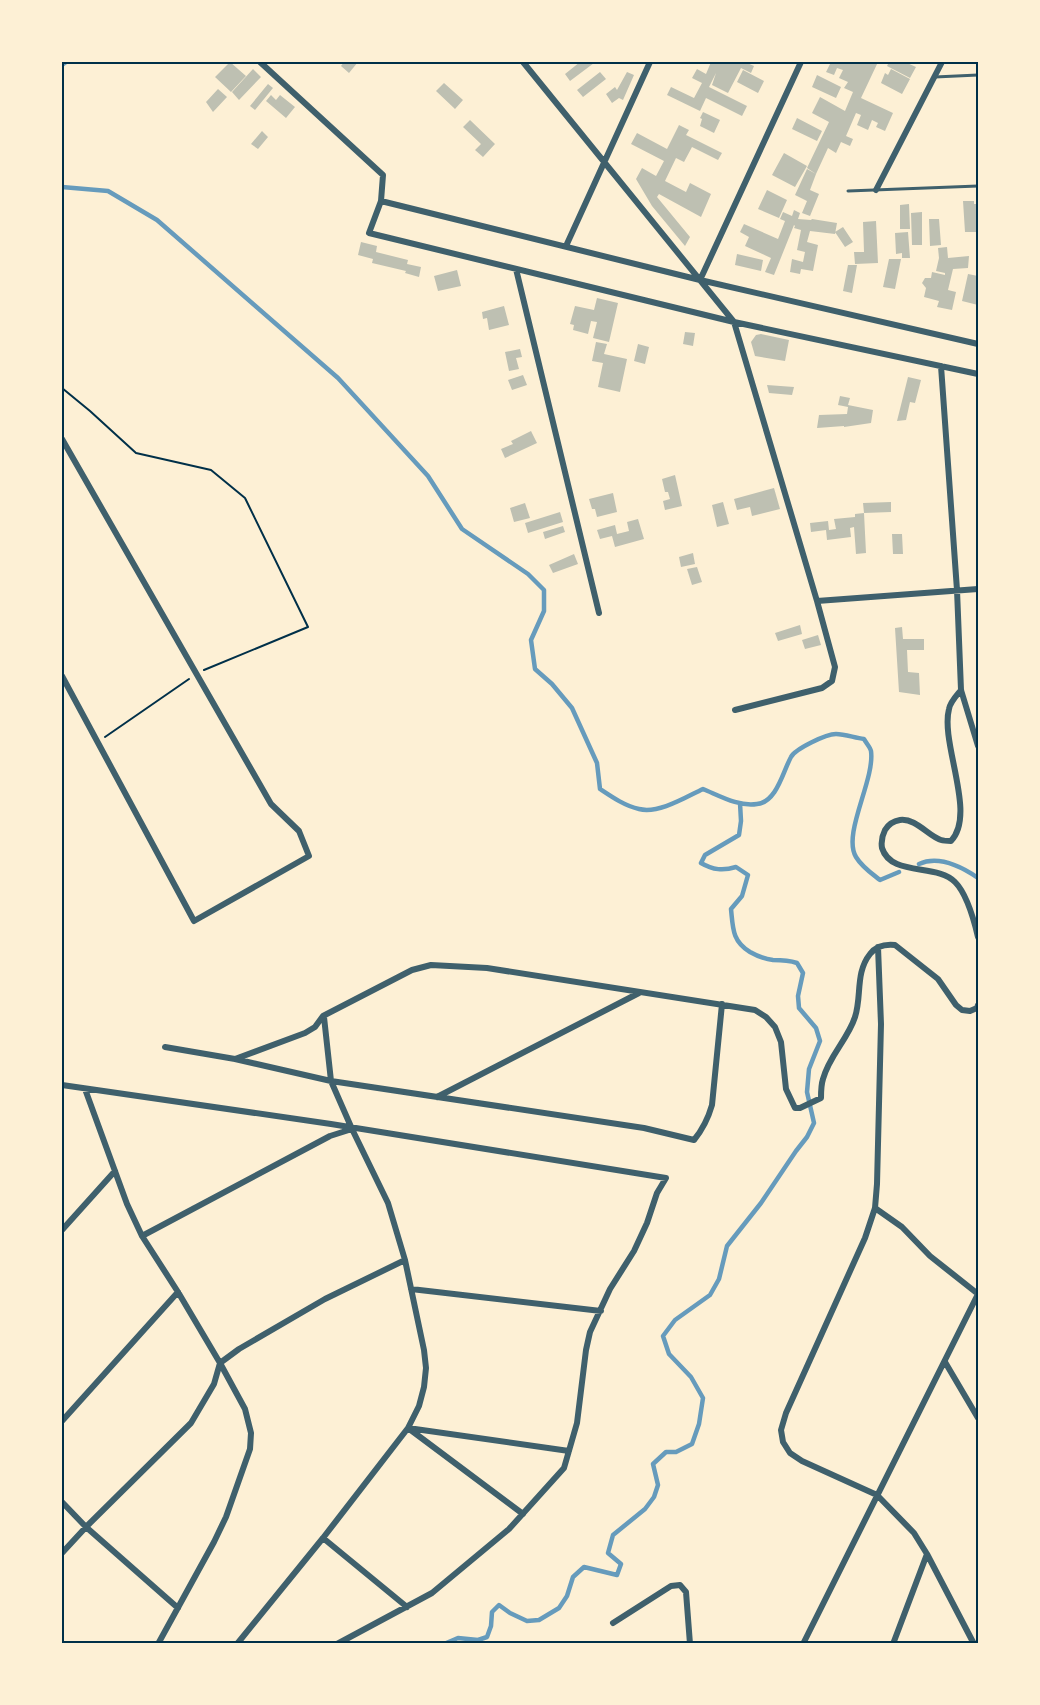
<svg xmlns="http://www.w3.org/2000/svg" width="1040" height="1705" font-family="'Fira Sans Condensed',sans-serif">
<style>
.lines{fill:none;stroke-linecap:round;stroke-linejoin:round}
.stream{stroke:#669bbc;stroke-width:4.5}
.building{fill:#bec0b2}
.path{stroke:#003049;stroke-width:2}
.service{stroke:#3f606c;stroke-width:3}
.minor{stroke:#3f606c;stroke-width:6}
.neatline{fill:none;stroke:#003049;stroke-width:2}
</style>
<rect width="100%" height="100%" fill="#fdf0d5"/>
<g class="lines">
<path class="stream" d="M62,65L66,62
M62,187L108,191L157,220L338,378L428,476L462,529L528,574L544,590V611L531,640L535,669L552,684L572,708L597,763L600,789C612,797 625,806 639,809C659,814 686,797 703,789C720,796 739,807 757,804C777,802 783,771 791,757C795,749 826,734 836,734C845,734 855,738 864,739C866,743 870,747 871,751C875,780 842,834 856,857C862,867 871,873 880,880L899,872
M919,864C939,855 962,867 978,878
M444,1644L458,1638L478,1640L487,1637L491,1626L492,1612L499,1605L510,1613L527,1621L539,1620L559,1608L567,1596L573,1577L584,1567L617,1575L621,1564L608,1553L613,1535L645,1509L654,1497L658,1485L653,1464L666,1452H676L692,1444L699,1424L703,1398L691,1377L669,1354L663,1336L675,1320L710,1295L719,1279L727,1246L761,1203L796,1151L807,1137L814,1123L807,1092L809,1069L820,1041L816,1028L799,1008L798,996L803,973L797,963C788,960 782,960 773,960C765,959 757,956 750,952C732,941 733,928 731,909L742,896L748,875L736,867C723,871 713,870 701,863L705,855L739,835L741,821L740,803"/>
</g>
<path class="building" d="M230,62L246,76L231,92L215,77Z
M344,62H358L349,73L341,66Z
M580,62H592L594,63L570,81L565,74Z
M711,62H745L754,66L751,73L741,68L728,93L712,85L716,73L709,87L747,106L742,116L706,98L700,111L667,95L671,87L694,98L702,83L692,78L697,69L706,74Z
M831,62L866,63L878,62L861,98L893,113L885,131L876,127L878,123L872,120L868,130L857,125L861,115L856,113L846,136L853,139L850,146L841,142L836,153L828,148L816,174L807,168L829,122L812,113L820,97L845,111L853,92L844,88L848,82L839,78L843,70L837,68L834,75L826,72Z
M889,62H905L916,67L910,78L887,66Z
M253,69L261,77L239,100L232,92Z
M891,69L910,79L902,94L881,83L885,73L888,75Z
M743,70L764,81L758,93L737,82Z
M600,72L606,79L583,97L577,90Z
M627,72L634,75L623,100L619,98L612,103L606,94L615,87L617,90Z
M817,75L841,87L836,98L812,87Z
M444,83L463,100L455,109L436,91Z
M268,84L273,88L255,110L250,106Z
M218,89L227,97L213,112L206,102Z
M271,95L276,100L280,95L295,107L286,118L266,101Z
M703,112L720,120L714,133L700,126L702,119L700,118Z
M797,118L822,131L817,141L792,129Z
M470,120L495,144L483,157L475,150L481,144L463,127Z
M679,125L689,130L686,135L722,153L718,160L692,147L684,162L676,158L665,181L686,192L690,183L711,194L701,217L659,194L657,197L690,237L685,246L652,206L636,179L642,168L656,176L664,161L631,144L637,133L667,149Z
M262,131L268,137L258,149L251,144Z
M784,153L807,166L795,187L772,175Z
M807,169L816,174L810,190L819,194L810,216L802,213L807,201L795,195Z
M767,190L787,200L779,218L758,209Z
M963,201H974V204H978V232H965Z
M909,204L910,229H900V205Z
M794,210L800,213L798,219L811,220L812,219L837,223L835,234L810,231L807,242L818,245L813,271L801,269L800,274L790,272L792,259L803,262L805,252L797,250L801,230L794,228L795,226L794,225L774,275L765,272L771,258L745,246L749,237L740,232L744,224L778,239L785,221L780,219L783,212L792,216Z
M922,212V245H912L911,213Z
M929,219H939L941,245L930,246Z
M876,221L878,263L855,264L854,252H864L863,222Z
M843,227L853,242L845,247L835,232Z
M908,232L910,258H902V253L896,254L895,233Z
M361,242L377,246L376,252L408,260L407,264L421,267L419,277L405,273L406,271L372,263L373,259L358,255Z
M947,247L948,258L969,256L968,268L953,269L948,290L956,292L952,310L937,307L939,301L924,297L926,288L922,283L925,278H931L932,272L945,275V273L936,271L939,258L938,248Z
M737,254L763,260L761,271L735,265Z
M889,259H901L895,289L883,287Z
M848,265H857L852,293L843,291Z
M457,270L461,286L438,291L434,276Z
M968,274L978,276V305L962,301Z
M597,298L618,303L609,342L593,338L597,322L591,321L588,334L573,330L574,325L570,324L575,306L594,310Z
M504,306L509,325L489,330L487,318L483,319L482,312Z
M685,332L695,333L693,346L683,344Z
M761,334L789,340L785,361L755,356L751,342L756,335Z
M596,342L607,344L604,354L627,359L620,392L598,387L603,363L592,361Z
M638,344L649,347L645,364L634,361Z
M520,349L522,357L516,358L519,369L509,371L505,352Z
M523,375L527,385L512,390L508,380Z
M908,377L921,380L915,403L910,402L906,420L897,421Z
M767,385L794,387L792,395L769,393Z
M840,396L850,398L848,405L873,410L871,423L844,427V426L817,428L819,415L847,414L848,407L838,405Z
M531,431L537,443L505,458L501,449L513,444L511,441Z
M675,475L682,506L665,510L663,501L670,499L668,492H665L662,479Z
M774,488L780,509L752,516L750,507L737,510L734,499Z
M613,493L617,512L597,517L595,509H592L589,499Z
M723,502L729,524L717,527L712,505Z
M891,502V512L864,513L863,503Z
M525,503L530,518L514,522L510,508Z
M560,512L563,522L528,533L525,523Z
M864,513L866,553L856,554L854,527L850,528L851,537L827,540L826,530L811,532L810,523L828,521L829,530L836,529L834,519L855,517V514Z
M638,519L644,539L615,547L612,536L600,539L597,530L615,525L617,534L629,531L627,522Z
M563,526L565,532L545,539L543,532Z
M892,534H902L903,554H893Z
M693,553L695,564L681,567L679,557Z
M574,554L578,564L553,573L549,565Z
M697,567L702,582L692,585L687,569Z
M800,625L802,634L778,641L775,633Z
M902,627L903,639H924V650H907L908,672L919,673L920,695L899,692L895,628Z
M818,635L821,645L805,649L802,640Z"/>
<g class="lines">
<path class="path" d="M62,388L90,411L136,453L211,470L245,498L308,627L204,670
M105,737L189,679"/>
<path class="service" d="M935,77L978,75
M848,191L978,186"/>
<path class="minor" d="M260,62L383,175L381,201L369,233L734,322L978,374
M523,62L734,322L817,601L835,667L832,681L822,688L735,710
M876,190L942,62
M381,201L700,280L978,344
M566,246L650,62
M516,269L599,613
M700,280L801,62
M941,366L957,590L961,690L978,746
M62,439L271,804L299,831L309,856L194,921L62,676
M817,601L978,589
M961,690C957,695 950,702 949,709C940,743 977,814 951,841C948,841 944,841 941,840C928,836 916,818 900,820C894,821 888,825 885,830C882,836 881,842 882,848C891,877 937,863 955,882C967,894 974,920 978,937
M878,947L881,1024L877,1184L875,1208L865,1238L786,1413L781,1430L783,1442L790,1453L802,1461L877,1495L914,1533L927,1554
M165,1047L235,1059L331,1081L644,1128L694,1140C703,1129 708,1119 712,1105L722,1004
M235,1059L305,1033L315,1027L323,1016L412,970L431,965L487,968L755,1010L766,1017L775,1027L781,1042L786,1089L795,1108H800L821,1098C821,1092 821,1085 823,1079C829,1056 848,1039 855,1017C862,996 855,973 870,954C876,946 885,944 895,945L938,979L956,1005L962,1010L970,1011L977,1008L978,1005
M62,1085L331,1124L666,1178L657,1193L647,1223L634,1251L610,1289L590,1332L586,1350L577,1423L564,1468L509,1529L432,1593L337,1644
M85,1089L127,1204L142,1236L178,1292L220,1363L245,1409L251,1433L250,1449L226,1517L214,1542L158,1644
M437,1097L639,993
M875,1208L902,1227L930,1256L978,1294
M62,1230L115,1171
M142,1236L330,1136L352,1129
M411,1289L601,1311
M945,1362L978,1418
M62,1421L178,1292
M62,1502L86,1527L178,1608
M523,1514L408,1428L569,1451
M323,1538L407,1607
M62,1553L86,1527L191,1423L214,1384L220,1363L239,1349L325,1299L405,1260
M613,1623L671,1586L680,1585L686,1592L690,1644
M237,1644L323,1538L408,1428L419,1406L424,1387L426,1368L424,1350L405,1260L388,1203L352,1129L331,1081L324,1017
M803,1644L978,1294
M893,1644L927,1554L974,1644"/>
</g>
<rect width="1040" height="1705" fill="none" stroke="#fdf0d5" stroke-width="126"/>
<rect x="63" y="63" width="914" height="1579" class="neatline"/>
</svg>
